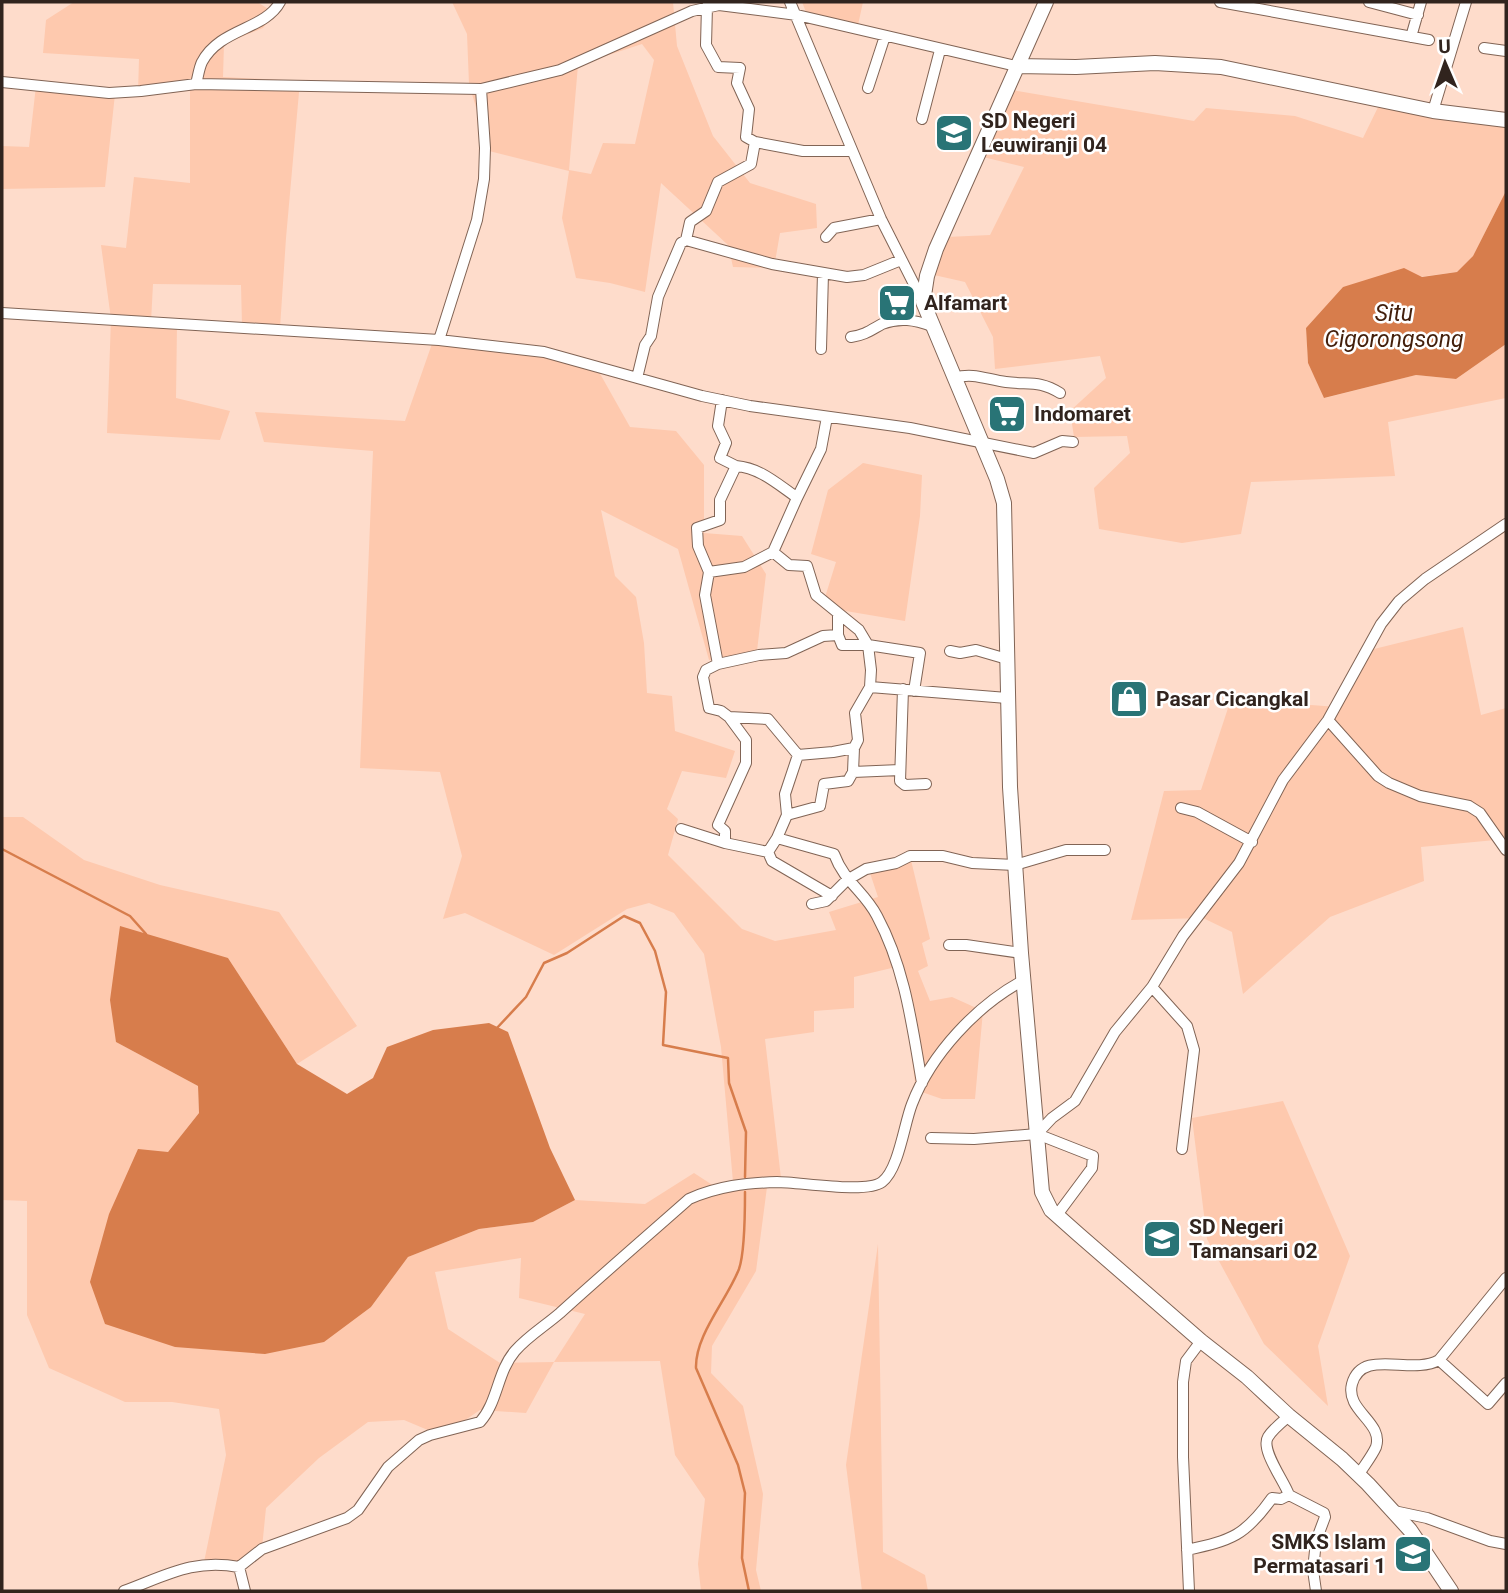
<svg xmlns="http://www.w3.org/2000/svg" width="1508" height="1593" font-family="Roboto,sans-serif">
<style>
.green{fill:#fec9ae;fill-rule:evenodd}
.water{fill:#d77d4c}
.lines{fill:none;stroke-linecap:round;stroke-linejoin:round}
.stream{stroke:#d77d4c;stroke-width:2.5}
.minor-casing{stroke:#816455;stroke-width:12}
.major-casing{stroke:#816455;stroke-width:16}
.minor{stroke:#fff;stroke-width:10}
.major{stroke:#fff;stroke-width:14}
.labels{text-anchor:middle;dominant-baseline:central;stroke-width:5;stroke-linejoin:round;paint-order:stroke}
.poi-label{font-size:21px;font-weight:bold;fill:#31241e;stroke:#fff;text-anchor:start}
.water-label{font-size:23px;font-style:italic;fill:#431f0b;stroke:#fff}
</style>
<rect width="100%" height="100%" fill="#fedccb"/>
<path class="green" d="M74,2H257L275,13L263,28L224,44L223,77L300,81L286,238L280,328L242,325L241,285L153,284L151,322L177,325L176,398L230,411L220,440L107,433L111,319L101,245L126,248L134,177L190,183V89L138,93L139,59L43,53L46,20Z
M452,2H673L677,46L713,136L750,183L816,204L817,228L780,233L774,268L733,267L728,245L661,183L645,292L610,283L576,278L562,218L569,171L489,151L469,84L467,34ZM642,44L654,60L635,144L603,143L591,174L569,170L578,65Z
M802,2H863L858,25L806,12Z
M36,86L115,94L105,187L2,189V146L29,147Z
M1012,90L1194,121L1206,108L1295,116L1363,138L1381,101L1506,123V191L1473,256L1457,272L1343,287L1306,328L1308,363L1325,398L1416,375L1456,379L1506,344V398L1388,422L1395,476L1251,482L1241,534L1182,543L1099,529L1094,488L1130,453L1127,436L1074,437L1070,411L1106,378L1100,356L995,369L993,337L965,282L934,275L947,237L990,235L1024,167L983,157Z
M434,338L594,363L630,427L676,431L704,465V533L742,536L766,574L757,651L709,660L678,549L601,510L615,576L636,597L644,643L647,693L672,696L675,731L735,751L726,778L682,771L667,809L678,819L668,855L742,929L775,941L836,930L829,912L878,897L870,873L910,856L930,939L922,943L928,966L918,971L930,1001L952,997L983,1011L975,1099H942L916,1090L900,966L854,977V1008L814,1011V1032L765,1039L782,1187H767L756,1271L712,1346L711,1373L743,1406L763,1494L756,1570L761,1591H701L698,1564L705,1499L675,1455L660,1361L554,1362L526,1413L480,1410L442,1436L404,1420L368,1422L319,1458L266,1508L262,1548L237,1563L204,1562L226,1455L219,1409L172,1402H125L49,1368L27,1315V1201L2,1200V817H23L84,860L160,885L279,912L357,1026L297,1064L228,958L116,1042L198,1086L199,1113L168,1152L371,1307L408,1257L479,1229L533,1222L575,1200L645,1204L694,1173L714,1186L733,1182L721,1047L704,954L674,913L649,903L627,909L554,955L465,913L443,919L462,856L440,772L360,768L373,451L264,442L255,412L405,421ZM521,1258L519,1298L585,1314L554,1362L500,1363L448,1329L435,1272Z
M863,463L922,475L920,516L905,621L822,607L836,562L811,554L828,490Z
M1463,627L1481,715L1506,708V839L1421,847L1424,881L1330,917L1243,994L1232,932L1203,918L1131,920L1164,791L1201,790L1231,699L1338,707L1370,650Z
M1283,1101L1350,1256L1318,1346L1328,1406L1264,1344L1207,1239L1192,1118Z
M878,1244L883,1552L925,1575L928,1591H862L846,1465Z"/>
<path class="water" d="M1506,191V344L1456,379L1416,375L1324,398L1308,363L1306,328L1343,287L1404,268L1422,277L1457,272L1473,256Z
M120,926L228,958L297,1064L347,1094L373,1078L387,1047L433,1030L489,1023L508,1032L550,1148L575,1200L533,1222L479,1229L408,1257L371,1307L324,1342L265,1354L175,1347L105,1324L90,1282L109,1214L138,1149L168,1152L199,1113L198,1086L116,1042L110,1000Z"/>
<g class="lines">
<path class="stream" d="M2,849L130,916L146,934
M496,1029L526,997L544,963L567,953L624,916L640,923L655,951L666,992L663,1045L728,1058L729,1083L746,1132L745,1177
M745,1192C745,1211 745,1252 739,1269C727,1300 695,1335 696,1368L738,1465L745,1493L742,1558L749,1591"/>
<defs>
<path id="minor" d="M790,2L881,219L923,302
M1220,2L1429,40
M1369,2L1418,15
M1411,37L1421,2
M1484,48L1506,51
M2,82L109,93L141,91L196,84L481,89L560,70L692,11L719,5L797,15L1016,66
M196,84C198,77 199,68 202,62C220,28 265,30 280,2
M868,88L885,36
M1433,111L1466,2
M922,119L940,50
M755,142L803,151H852
M826,237L834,228L881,219
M686,240L690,222L706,211L718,182L751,164L755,142L746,137L749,109L737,83L740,68L718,67L706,45L707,6
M2,313L439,340L544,352L702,396L750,406L910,428L1034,453L1062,441L1073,442
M851,337C865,335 871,330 882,324C900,317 915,320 932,326
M439,340L477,220L484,179L485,148L481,89
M821,349L823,273
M637,378L645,345L651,336L658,297L681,243L686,240L772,264L847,277L864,275L901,260
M955,378C973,372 988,380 1006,382C1029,385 1039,380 1060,393
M722,400L718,426L726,443L720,458L736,466L720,500V520L697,528L698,546L709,572L705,595L718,664L706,670L703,677L709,708L721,711L729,717L768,719L798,755L785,794L787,815L777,838L834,854C845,883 864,891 877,916C905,968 912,1025 922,1083
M736,466C760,468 776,483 795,496L797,498L773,552L789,565L807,566L816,595L859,630L868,645L871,670L870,687L855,713L858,740L854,748L833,752L798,755
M797,498L821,449L827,417
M709,572L744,567L773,552
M838,613V635L842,645H868L920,653L914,691
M950,651L960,653L976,650L1007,659
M718,664L759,655L786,653L823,636L838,635
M870,687L1007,698
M903,689L900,781L905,785L926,784
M729,717L746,740V763L718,825L725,831V843L768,852
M1328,720L1378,776L1389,783L1420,796L1469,806L1480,813L1506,850
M853,772L900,770
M1181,808L1197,812L1252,842
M787,815L820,806L824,784L848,781L853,772L854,748
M681,829L725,843
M777,838L768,852L772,861L832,896
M812,904L826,901L847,880L866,869L896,863L910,856H943L972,863L1015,865L1066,850H1105
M949,945H966L1021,953
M1152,987L1187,1026L1194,1050L1182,1149
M1037,1134L1052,1118L1075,1101L1115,1032L1152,987L1183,936L1239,863L1283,780L1328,720L1381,624L1399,601L1425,579L1506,524
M931,1138L974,1139L1037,1134L1093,1156L1092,1168L1057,1215
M1439,1360L1488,1404L1506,1383
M1289,1416C1282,1422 1273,1429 1268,1437C1260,1450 1285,1482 1289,1495L1324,1513L1325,1517L1316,1541L1313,1570L1316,1591
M1359,1474C1364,1466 1372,1456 1376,1447C1384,1422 1345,1411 1352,1384C1362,1347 1411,1376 1439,1360L1506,1278
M1394,1511L1427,1518L1490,1541L1506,1544
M1187,1550C1232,1540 1245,1536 1272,1498L1281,1499L1289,1495
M124,1591C165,1576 194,1558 239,1567
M245,1591L239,1567L262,1549L347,1518L358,1510L388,1467L419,1440L430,1435L480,1422C498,1402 497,1372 515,1351C528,1336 545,1326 560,1313C603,1274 646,1237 689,1199C718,1186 746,1183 777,1182C800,1182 866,1194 882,1182C899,1169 904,1124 912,1104C931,1054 977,1005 1024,980
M1189,1591L1183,1457V1382L1186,1361L1201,1341"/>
<path id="major" d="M1046,2L936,249L927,276L923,302L997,479L1004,503L1010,787L1021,953L1042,1192L1051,1210L1078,1234L1201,1341L1247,1377L1289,1416L1342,1459L1368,1484L1410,1530L1451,1591
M1016,66L1076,67L1155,63L1221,67L1433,111L1506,120"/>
</defs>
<use href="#minor" class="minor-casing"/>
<use href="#major" class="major-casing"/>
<use href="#minor" class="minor"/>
<use href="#major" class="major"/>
</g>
<defs>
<symbol id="school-square" viewBox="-11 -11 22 22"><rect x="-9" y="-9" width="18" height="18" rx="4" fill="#297476" stroke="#fff"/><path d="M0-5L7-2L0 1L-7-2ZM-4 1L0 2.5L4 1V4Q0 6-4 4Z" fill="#fff"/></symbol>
<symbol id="supermarket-square" viewBox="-11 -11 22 22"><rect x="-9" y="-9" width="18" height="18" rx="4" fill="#297476" stroke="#fff"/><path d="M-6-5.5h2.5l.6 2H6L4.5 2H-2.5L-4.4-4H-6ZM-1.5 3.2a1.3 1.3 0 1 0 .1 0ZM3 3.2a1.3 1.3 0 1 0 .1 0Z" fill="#fff"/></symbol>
<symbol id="shop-square" viewBox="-11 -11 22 22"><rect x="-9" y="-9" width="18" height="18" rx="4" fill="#297476" stroke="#fff"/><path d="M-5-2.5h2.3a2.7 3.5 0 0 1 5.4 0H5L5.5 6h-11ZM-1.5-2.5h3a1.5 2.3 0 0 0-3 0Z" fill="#fff"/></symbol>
</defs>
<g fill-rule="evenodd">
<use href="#school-square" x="932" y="111" width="44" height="44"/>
<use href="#supermarket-square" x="875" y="281" width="44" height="44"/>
<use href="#supermarket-square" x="985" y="392" width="44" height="44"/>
<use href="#shop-square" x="1107" y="677" width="44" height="44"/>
<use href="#school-square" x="1140" y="1217" width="44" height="44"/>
<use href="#school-square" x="1391" y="1532" width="44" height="44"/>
</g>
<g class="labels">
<g class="poi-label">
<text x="981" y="121">SD Negeri<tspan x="981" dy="24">Leuwiranji 04</tspan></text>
<text x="924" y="303">Alfamart</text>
<text x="1034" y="414">Indomaret</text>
<text x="1156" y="699">Pasar Cicangkal</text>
<text x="1189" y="1227">SD Negeri<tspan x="1189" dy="24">Tamansari 02</tspan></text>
<text x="1386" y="1542" text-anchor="end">SMKS Islam<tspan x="1386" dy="24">Permatasari 1</tspan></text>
</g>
<g class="water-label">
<text x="1394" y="313">Situ<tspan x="1394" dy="26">Cigorongsong</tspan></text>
</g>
</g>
<rect width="1508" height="1593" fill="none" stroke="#31241e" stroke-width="7"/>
<g transform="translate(1445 63) rotate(358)" stroke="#ffffff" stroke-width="5" paint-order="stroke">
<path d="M0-5L12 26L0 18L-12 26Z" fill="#31241e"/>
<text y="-10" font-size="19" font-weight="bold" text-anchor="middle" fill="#31241e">U</text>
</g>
</svg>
